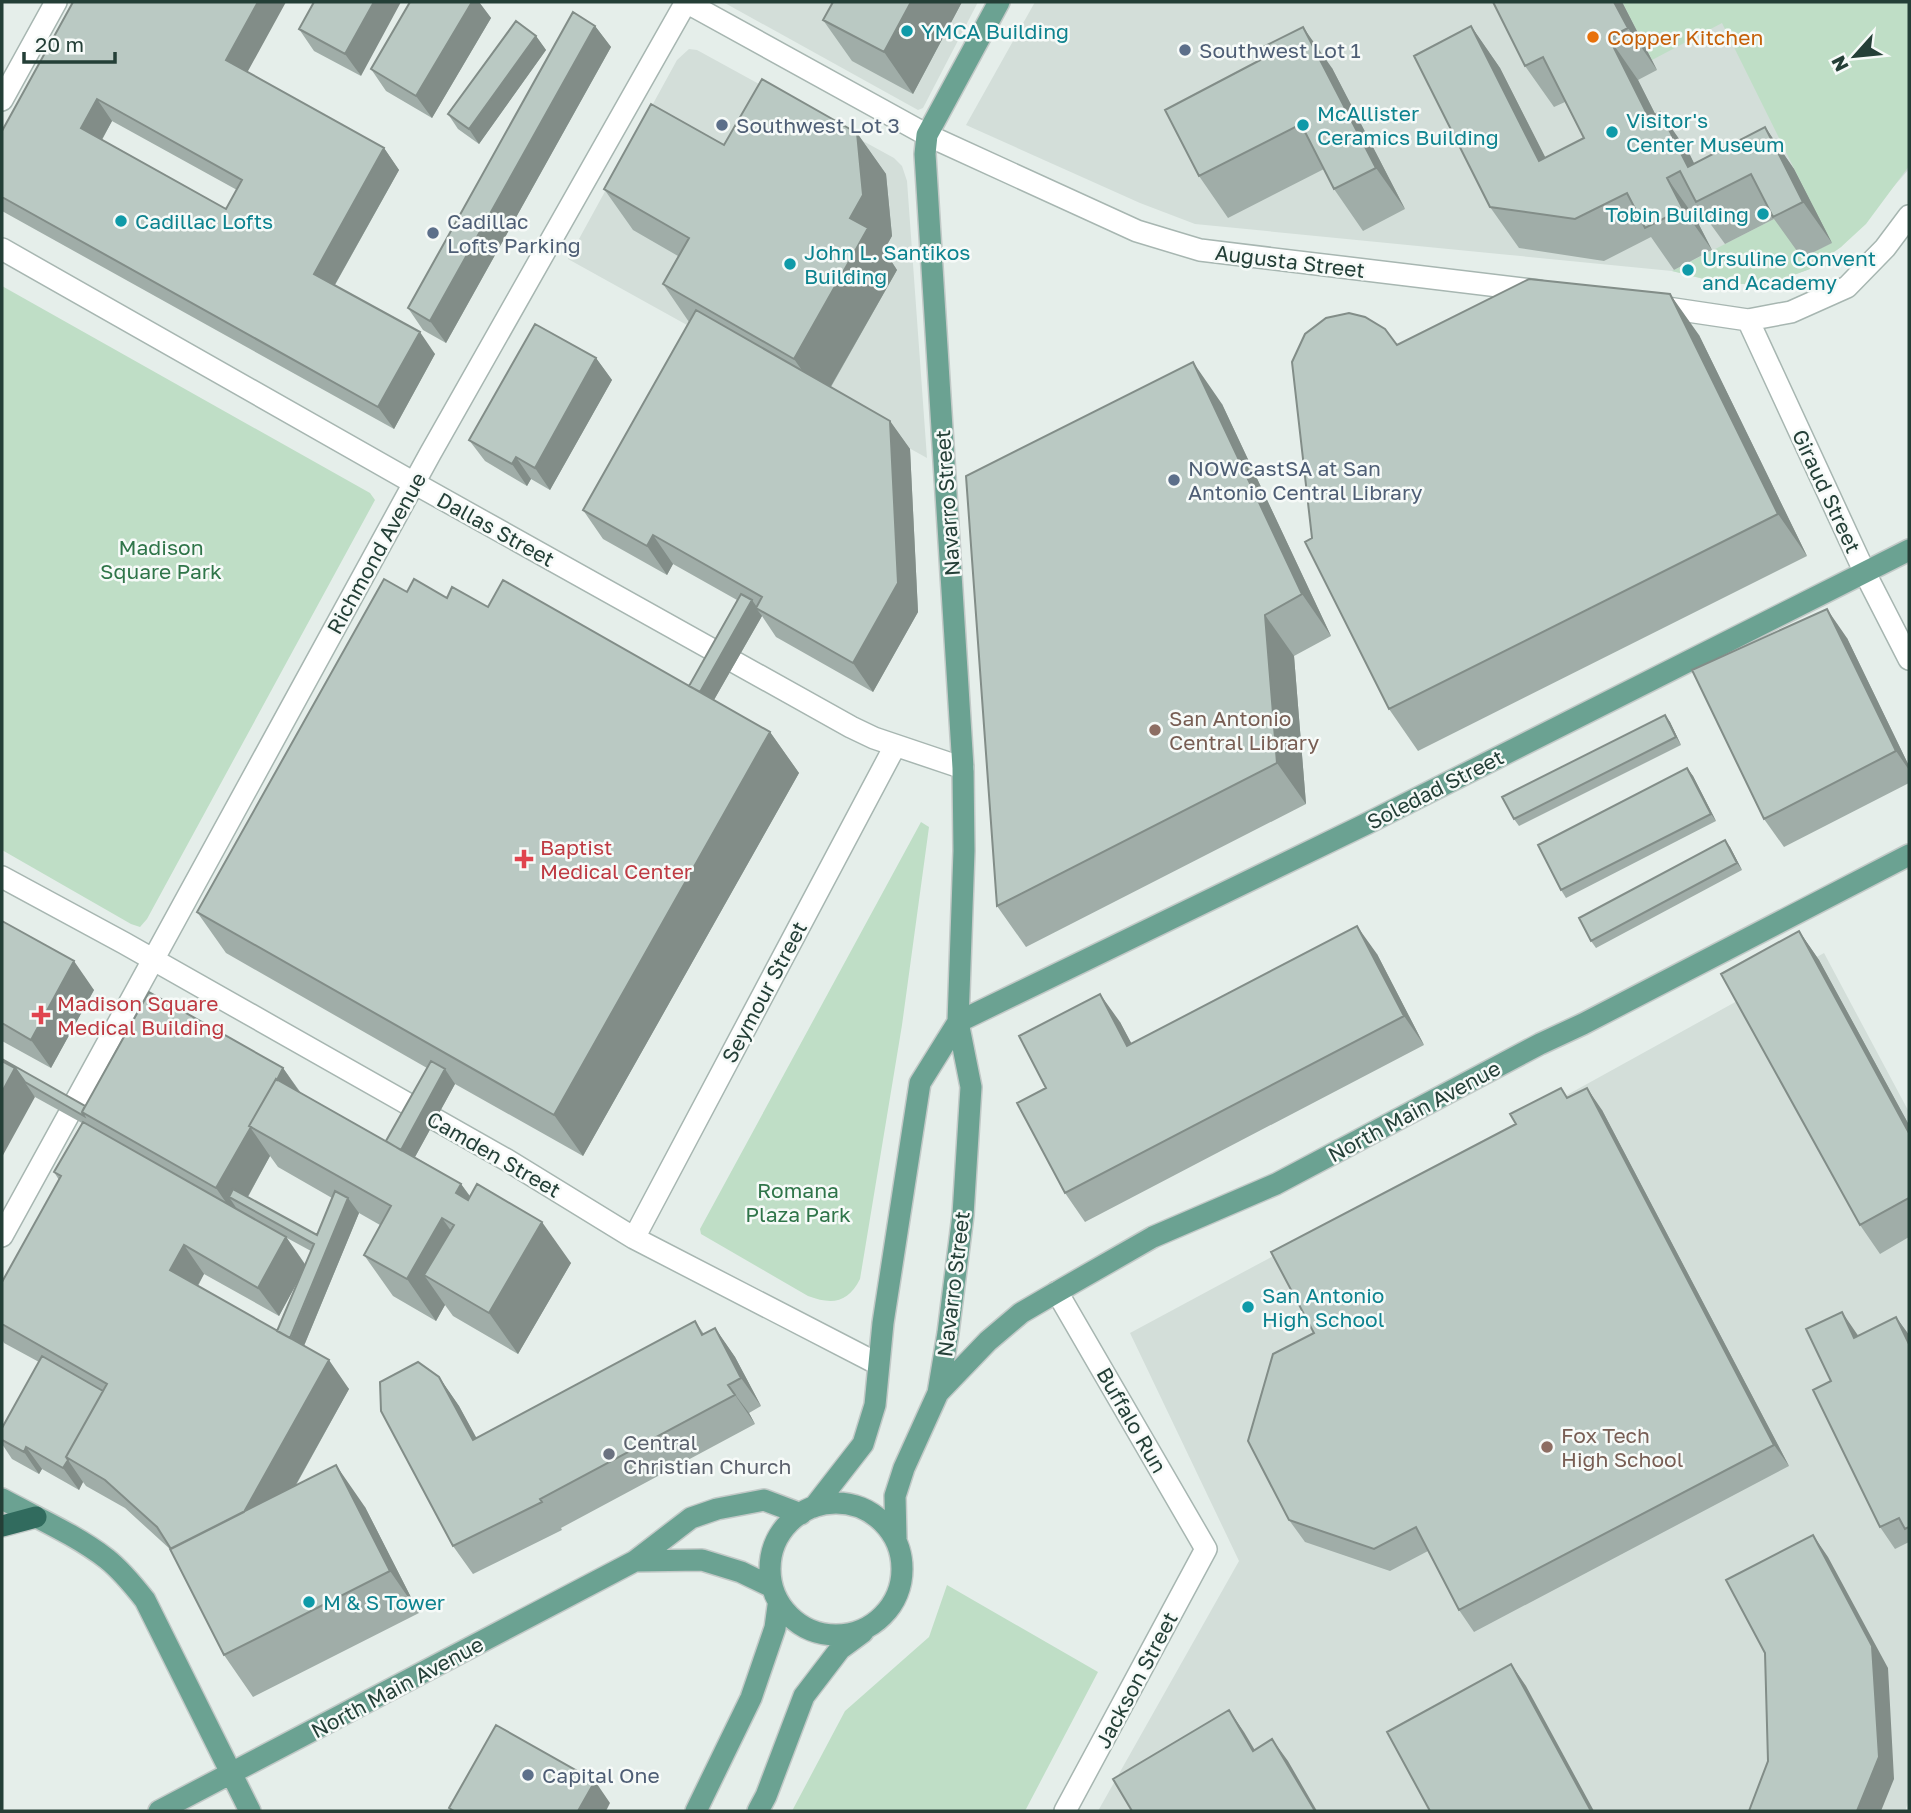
<svg xmlns="http://www.w3.org/2000/svg" width="1911" height="1813" font-family="'Golos Text',sans-serif">
<style>
.built{fill:#d3ded9}
.green{fill:#bfdec6}
.lines{fill:none;stroke-linecap:round;stroke-linejoin:round}
.minor-casing{stroke:#a7b6b1;stroke-width:24}
.major-casing{stroke:#c2c9c7;stroke-width:24}
.highway-casing{stroke:#c2c9c7;stroke-width:24}
.minor{stroke:#fff;stroke-width:21}
.major{stroke:#6ba292;stroke-width:21}
.highway{stroke:#316b5e;stroke-width:21}
.wall{fill:#a0ada8;fill-rule:evenodd}
.shaded-wall{fill:#828d88}
.building{fill:#bac9c3;stroke:#828d88;stroke-width:2;fill-rule:evenodd}
.culture-dot{fill:#0f9aa8;stroke:#f6faf8;stroke-width:2.5}
.food-dot{fill:#e8710a;stroke:#f6faf8;stroke-width:2.5}
.service-dot{fill:#5c6f8a;stroke:#f6faf8;stroke-width:2.5}
.education-dot{fill:#8d6e63;stroke:#f6faf8;stroke-width:2.5}
.health-dot{fill:#e0444e;stroke:#f6faf8;stroke-width:2.5}
.worship-dot{fill:#6b7280;stroke:#f6faf8;stroke-width:2.5}
.labels{text-anchor:middle;dominant-baseline:central;stroke-width:5;stroke-linejoin:round;paint-order:stroke}
.culture-label{font-size:21px;fill:#0d838f;stroke:#f6faf8;text-anchor:start}
.food-label{font-size:21px;fill:#c56008;stroke:#f6faf8;text-anchor:start}
.service-label{font-size:21px;fill:#4e5e75;stroke:#f6faf8;text-anchor:start}
.street-label{font-size:21px;fill:#243f37;stroke:#f6faf8}
.park-label{font-size:21px;fill:#2f7549;stroke:#f6faf8}
.education-label{font-size:21px;fill:#785e54;stroke:#f6faf8;text-anchor:start}
.health-label{font-size:21px;fill:#be3a42;stroke:#f6faf8;text-anchor:start}
.worship-label{font-size:21px;fill:#5b616d;stroke:#f6faf8;text-anchor:start}
</style>
<rect width="100%" height="100%" fill="#e5eeea"/>
<path class="built" d="M723,2H978L923,108L918,110Z
M1035,2H1904L1909,12V169L1841,247L1810,269L1766,285L1720,283L1672,271L1195,224L1140,203L966,125Z
M689,49L697,50L894,158L902,166L907,181L927,458L568,259L677,60Z
M1824,953L1909,1112V1800L1905,1811H1098L1239,1561L1130,1333L1368,1205Z"/>
<path class="green" d="M1622,2H1909V166L1866,224L1841,247L1810,269L1766,285L1720,283L1672,271L1780,216L1802,258L1831,243L1722,23L1652,60Z
M2,286L370,493L375,500L147,919L140,927L131,924L2,850Z
M921,822L929,827L902,1025L860,1279C848,1303 832,1305 808,1296L701,1234L700,1229Z
M947,1585L1098,1672L1025,1811H792L845,1711L929,1637Z"/>
<g class="lines">
<defs>
<path id="minor" d="M686,2L927,135L1137,231L1200,250L1539,291
M2,100L56,2
M2,249L414,483L851,727L874,738L963,768
M1654,306L1748,320L1791,312L1847,287L1885,248L1909,216
M1748,320L1865,573L1909,659
M2,877L124,943L507,1160L634,1238L878,1364
M72,1108L430,454L686,2
M2,1236L68,1116
M634,1238L895,746
M1057,1292L1206,1549L1065,1811"/>
<path id="major" d="M958,1022L1366,824L1909,550
M938,1393L988,1341L1021,1313L1057,1292L1153,1237L1276,1184L1540,1044L1583,1024L1909,855
M2,1499C37,1518 76,1535 107,1559C122,1571 134,1586 145,1600L250,1811
M770 1569a66 66 0 1 1 132 0a66 66 0 1 1-132 0Z
M814,1507L863,1444L875,1405L883,1323L920,1083L958,1022
M896,1538L895,1496L904,1468L938,1393L948,1333L963,1215L971,1087L958,1022L964,851L963,768L925,154L927,135L999,2
M635,1561L702,1560L741,1572L772,1587
M159,1811L635,1561L691,1518L717,1509L764,1500L801,1514
M696,1811L751,1698L775,1628L778,1606
M758,1811L766,1796L804,1696L840,1649L863,1632"/>
<path id="highway" d="M2,1526L36,1517"/>
</defs>
<use href="#minor" class="minor-casing"/>
<use href="#major" class="major-casing"/>
<use href="#highway" class="highway-casing"/>
<use href="#minor" class="minor"/>
<use href="#major" class="major"/>
<use href="#highway" class="highway"/>
</g>
<path class="wall" d="M73,2L247,72L384,148L399,170L335,285L435,354L394,429L2,211V131ZM112,121L237,190L226,209L102,140Z
M314,2L361,76L314,51L299,29Z
M410,2H479L491,18L432,118L386,91L371,69Z
M962,2L913,94L852,61L823,20Z
M1622,2L1657,70L1638,80L1655,114L1660,112L1689,153L1694,164L1765,127L1794,169L1832,243L1802,258L1774,219L1725,244L1704,215L1696,219L1712,250L1674,270L1651,237L1604,261L1519,248L1490,207L1471,26L1500,68L1545,158L1584,138L1565,102L1554,107L1525,66Z
M595,26L611,47L446,343L423,330L408,308Z
M536,36L546,50L479,144L458,129L448,114Z
M1332,68L1405,209L1363,231L1334,189L1324,169L1228,218L1199,176Z
M857,133L886,174L892,236L884,250L897,270L831,387L890,421L910,449L918,612L873,692L776,637L762,616L714,700L770,732L799,773L583,1156L455,1084L415,1157L461,1184L470,1196L571,1263L518,1354L453,1316L445,1305L436,1321L393,1296L364,1255L380,1225L359,1213L304,1346L349,1389L295,1487L365,1507L419,1613L253,1697L224,1655L171,1550L125,1508L86,1486L83,1482L79,1490L42,1469L39,1474L12,1459L2,1444V1428L39,1362L4,1343L2,1339V1282L59,1180L54,1172L82,1123L35,1097L2,1059L85,1106L283,1068L301,1093L386,1141L427,1068L226,953L197,912L407,592L447,598L488,607L689,686L737,600L673,564L667,575L603,539L583,510L689,322L663,284L678,256L633,230L604,189L724,145ZM270,1156L278,1167L332,1198L317,1235L248,1197ZM287,1238L311,1251L305,1264ZM204,1274L279,1316L299,1279L277,1331L198,1286Z
M1699,335L1807,556L1418,751L1389,709L1312,538L1397,345Z
M596,358L612,380L550,490L531,479L527,486L485,461L469,440Z
M1222,404L1331,636L1294,656L1306,804L1026,947L997,906Z
M1847,638L1909,766V783L1784,847L1764,819Z
M1665,715L1670,722L1681,745L1519,826L1514,819Z
M1687,768L1693,776L1716,821L1566,898L1561,890Z
M1730,847L1742,870L1596,948L1591,941Z
M2,921L94,990L51,1068L2,1041Z
M1799,931L1819,960L1909,1125V1237L1880,1254L1860,1225Z
M1377,954L1424,1045L1085,1222L1065,1193L1046,1088L1120,1022L1131,1044Z
M1568,1097L1602,1110L1789,1466L1474,1632L1459,1610L1428,1551L1390,1571L1305,1542L1289,1520L1314,1333Z
M1896,1317L1909,1335V1542L1895,1549L1880,1527L1831,1381L1857,1334L1858,1336Z
M695,1321L704,1334L715,1328L735,1357L761,1406L749,1413L755,1424L561,1528L562,1530L473,1574L453,1546L439,1377L459,1406L476,1438Z"/>
<path class="shaded-wall" d="M258,2H286L242,82L226,60Z
M374,2H401L361,76L345,54Z
M472,2H479L491,18L432,118L416,96Z
M911,2H962L913,94L884,52Z
M1614,2H1622L1657,70L1628,28Z
M595,26L611,47L446,343L430,321Z
M1471,26L1500,68L1568,202L1539,161Z
M1303,27L1332,68L1405,209L1376,168Z
M536,36L546,50L479,144L469,129Z
M1609,38L1638,80L1678,159L1649,118Z
M97,99L112,121L96,150L81,128Z
M1660,112L1689,153L1710,195L1688,167Z
M1765,127L1794,169L1832,243L1803,202Z
M857,133L886,174L892,236L884,250L897,270L823,400L794,359L850,218Z
M384,148L399,170L329,295L314,274Z
M1667,178L1696,219L1712,250L1683,209Z
M1670,294L1699,335L1807,556L1778,514Z
M420,332L435,354L394,429L378,407Z
M596,358L612,380L550,490L535,468Z
M1193,362L1222,404L1331,636L1302,594Z
M890,421L910,449L918,612L873,692L853,663Z
M516,457L531,479L527,486L512,464Z
M653,535L673,564L667,575L647,546Z
M752,600L759,610L756,608L762,616L703,719L693,705Z
M1827,609L1847,638L1909,766V770L1896,751Z
M1265,615L1294,656L1306,804L1277,763Z
M1665,715L1670,722L1681,745L1676,737Z
M770,732L799,773L583,1156L554,1115Z
M1687,768L1693,776L1716,821L1711,814Z
M1725,840L1730,847L1742,870L1737,863Z
M1357,926L1377,954L1424,1045L1404,1016Z
M1799,931L1819,960L1909,1125V1133Z
M74,961L94,990L51,1068L31,1040Z
M1100,994L1120,1022L1148,1074L1127,1046Z
M15,1068L35,1097L2,1157V1092Z
M283,1068L303,1097L251,1127Z
M445,1069L455,1084L404,1177L394,1162Z
M1587,1088L1602,1110L1789,1466L1774,1445Z
M250,1127L270,1156L243,1205L229,1197L239,1212L236,1217L216,1188Z
M461,1184L490,1225L456,1193Z
M348,1198L359,1213L298,1360L288,1345Z
M442,1218L471,1259L424,1275L445,1305L436,1321L407,1279Z
M542,1222L571,1263L518,1354L489,1313Z
M286,1237L306,1266L279,1316L258,1288Z
M184,1245L204,1274L190,1299L170,1270Z
M1842,1312L1857,1334L1870,1359L1854,1338Z
M1896,1317L1909,1335V1344Z
M715,1328L735,1357L761,1406L741,1378Z
M329,1360L349,1389L251,1565L230,1536Z
M439,1377L459,1406L493,1468L473,1440Z
M728,1385L749,1413L755,1424L735,1395Z
M26,1447L42,1469L39,1474L24,1452Z
M68,1460L83,1482L79,1490L63,1468Z
M336,1465L365,1507L419,1613L390,1571Z
M1813,1535L1828,1557L1888,1668L1894,1779L1881,1811H1857Z
M1511,1664L1526,1686L1594,1811H1591Z
M1229,1710L1244,1732L1268,1772L1253,1751Z
M1272,1739L1288,1761L1317,1811H1315Z
M595,1781L610,1803L606,1811H578Z"/>
<path class="building" d="M73,2H258L226,60L384,148L314,274L420,332L378,407L2,197V131ZM97,99L242,180L226,209L81,128Z
M314,2H374L345,54L299,29Z
M410,2H472L416,96L371,69Z
M833,2H911L884,52L823,20Z
M1493,2H1614L1628,28L1609,38L1649,118L1660,112L1688,167L1765,127L1803,202L1773,217L1751,174L1696,202L1680,171L1667,178L1683,209L1645,228L1627,193L1575,219L1490,207L1414,56L1471,26L1539,161L1584,138L1543,57L1525,66Z
M573,12L595,26L430,321L408,308Z
M516,21L536,36L469,129L448,114Z
M1303,27L1376,168L1334,189L1301,124L1199,176L1165,110L1266,57L1261,48Z
M762,79L857,133L863,195L850,218L868,228L794,359L663,284L689,238L604,189L651,104L724,145Z
M1529,279L1670,294L1778,514L1389,709L1305,542L1312,538L1292,362L1305,334L1326,318L1349,313L1365,317L1385,329L1397,345Z
M696,310L890,421L898,583L853,663L756,608L762,597L653,535L647,546L583,510Z
M535,324L596,358L535,468L516,457L512,464L469,440Z
M1193,362L1302,594L1265,615L1277,763L997,906L966,476Z
M384,579L407,592L414,579L447,598L452,587L488,607L503,580L770,732L554,1115L197,912Z
M741,594L752,600L700,692L689,686Z
M1827,609L1896,751L1764,819L1692,670Z
M1665,715L1676,737L1514,819L1502,797Z
M1687,768L1711,814L1561,890L1538,845Z
M1725,840L1737,863L1591,941L1579,918Z
M2,921L74,961L31,1040L2,1023Z
M1357,926L1404,1016L1065,1193L1017,1103L1046,1088L1019,1036L1100,994L1127,1046Z
M1799,931L1909,1133V1198L1860,1225L1721,974Z
M149,992L283,1068L277,1080L276,1079L249,1126L251,1127L216,1188L82,1112Z
M2,1059L85,1106L82,1112L84,1116L25,1082L15,1068L2,1061Z
M2,1061L15,1068L2,1092Z
M431,1061L445,1069L401,1150L386,1141Z
M276,1079L461,1184L456,1193L468,1200L477,1184L542,1222L489,1313L424,1275L454,1225L442,1218L407,1279L364,1255L391,1206L249,1126Z
M1561,1088L1567,1098L1587,1088L1774,1445L1459,1610L1416,1527L1374,1549L1289,1520L1248,1441L1273,1354L1314,1333L1271,1252L1516,1124L1510,1114Z
M83,1122L286,1237L258,1288L184,1245L170,1270L329,1360L244,1512L171,1549L157,1527L105,1480L66,1457L107,1384L2,1324V1282L61,1176L54,1172Z
M233,1189L317,1235L335,1191L348,1198L290,1338L277,1331L314,1244L229,1197Z
M1842,1312L1854,1338L1896,1317L1909,1344V1527L1905,1529L1899,1518L1880,1527L1813,1390L1831,1381L1806,1329Z
M695,1321L702,1335L715,1328L741,1378L728,1385L735,1395L540,1499L542,1502L453,1546L381,1411L380,1382L418,1362L439,1377L473,1440Z
M42,1356L103,1391L66,1457L68,1460L63,1468L26,1447L24,1452L2,1440V1428Z
M336,1465L390,1571L224,1655L170,1549Z
M1813,1535L1872,1646L1879,1757L1857,1811H1749L1768,1761L1765,1653L1726,1580Z
M1511,1664L1591,1811H1430L1387,1732Z
M1229,1710L1253,1751L1272,1739L1315,1811H1132L1113,1779Z
M496,1725L595,1781L578,1811H454L449,1808Z"/>
<g class="culture-dot">
<circle cx="907" cy="31" r="7"/>
<circle cx="1303" cy="125" r="7"/>
<circle cx="1612" cy="132" r="7"/>
<circle cx="1763" cy="214" r="7"/>
<circle cx="121" cy="221" r="7"/>
<circle cx="790" cy="264" r="7"/>
<circle cx="1688" cy="270" r="7"/>
<circle cx="1248" cy="1307" r="7"/>
<circle cx="309" cy="1602" r="7"/>
</g>
<circle class="food-dot" cx="1593" cy="37" r="7"/>
<g class="service-dot">
<circle cx="1185" cy="50" r="7"/>
<circle cx="722" cy="125" r="7"/>
<circle cx="433" cy="233" r="7"/>
<circle cx="1174" cy="480" r="7"/>
<circle cx="528" cy="1775" r="7"/>
</g>
<g class="education-dot">
<circle cx="1155" cy="730" r="7"/>
<circle cx="1547" cy="1447" r="7"/>
</g>
<g class="health-dot">
<path d="M520.5 848.5h7v7h7v7h-7v7h-7v-7h-7v-7h7z"/>
<path d="M37.5 1004.5h7v7h7v7h-7v7h-7v-7h-7v-7h7z"/>
</g>
<circle class="worship-dot" cx="609" cy="1454" r="7"/>
<g class="labels">
<g class="culture-label">
<text x="921" y="31">YMCA Building</text>
<text x="1317" y="113">McAllister<tspan x="1317" dy="24">Ceramics Building</tspan></text>
<text x="1626" y="120">Visitor's<tspan x="1626" dy="24">Center Museum</tspan></text>
<text x="1749" y="214" text-anchor="end">Tobin Building</text>
<text x="135" y="221">Cadillac Lofts</text>
<text x="804" y="252">John L. Santikos<tspan x="804" dy="24">Building</tspan></text>
<text x="1702" y="258">Ursuline Convent<tspan x="1702" dy="24">and Academy</tspan></text>
<text x="1262" y="1295">San Antonio<tspan x="1262" dy="24">High School</tspan></text>
<text x="323" y="1602">M &amp; S Tower</text>
</g>
<g class="food-label">
<text x="1607" y="37">Copper Kitchen</text>
</g>
<g class="service-label">
<text x="1199" y="50">Southwest Lot 1</text>
<text x="736" y="125">Southwest Lot 3</text>
<text x="447" y="221">Cadillac<tspan x="447" dy="24">Lofts Parking</tspan></text>
<text x="1188" y="468">NOWCastSA at San<tspan x="1188" dy="24">Antonio Central Library</tspan></text>
<text x="542" y="1775">Capital One</text>
</g>
<g class="street-label">
<text transform="translate(1290 261) rotate(7)">Augusta Street</text>
<text transform="translate(1827 491) rotate(65)">Giraud Street</text>
<text transform="translate(947 503) rotate(-94)">Navarro Street</text>
<text transform="translate(496 529) rotate(29)">Dallas Street</text>
<text transform="translate(376 553) rotate(-61)">Richmond Avenue</text>
<text transform="translate(1435 789) rotate(-27)">Soledad Street</text>
<text transform="translate(764 992) rotate(-62)">Seymour Street</text>
<text transform="translate(1414 1111) rotate(-28)">North Main Avenue</text>
<text transform="translate(494 1154) rotate(30)">Camden Street</text>
<text transform="translate(953 1284) rotate(-83)">Navarro Street</text>
<text transform="translate(1132 1420) rotate(60)">Buffalo Run</text>
<text transform="translate(1136 1680) rotate(-62)">Jackson Street</text>
<text transform="translate(397 1687) rotate(-28)">North Main Avenue</text>
</g>
<g class="park-label">
<text x="161" y="547">Madison<tspan x="161" dy="24">Square Park</tspan></text>
<text x="798" y="1190">Romana<tspan x="798" dy="24">Plaza Park</tspan></text>
</g>
<g class="education-label">
<text x="1169" y="718">San Antonio<tspan x="1169" dy="24">Central Library</tspan></text>
<text x="1561" y="1435">Fox Tech<tspan x="1561" dy="24">High School</tspan></text>
</g>
<g class="health-label">
<text x="540" y="847">Baptist<tspan x="540" dy="24">Medical Center</tspan></text>
<text x="57" y="1003">Madison Square<tspan x="57" dy="24">Medical Building</tspan></text>
</g>
<g class="worship-label">
<text x="623" y="1442">Central<tspan x="623" dy="24">Christian Church</tspan></text>
</g>
</g>
<rect width="1911" height="1813" fill="none" stroke="#243f37" stroke-width="7"/>
<g transform="translate(1855 56) rotate(243)" stroke="#f6faf8" stroke-width="5" paint-order="stroke">
<path d="M0-5L12 26L0 18L-12 26Z" fill="#243f37"/>
<text y="-10" font-size="19" font-weight="bold" text-anchor="middle" fill="#243f37">N</text>
</g>
<path d="M24 52v10h91v-10" fill="none" stroke="#243f37" stroke-width="3.5"/>
<text x="35" y="52" font-size="21" fill="#243f37" stroke="#f6faf8" stroke-width="5" paint-order="stroke">20 m</text>
</svg>
